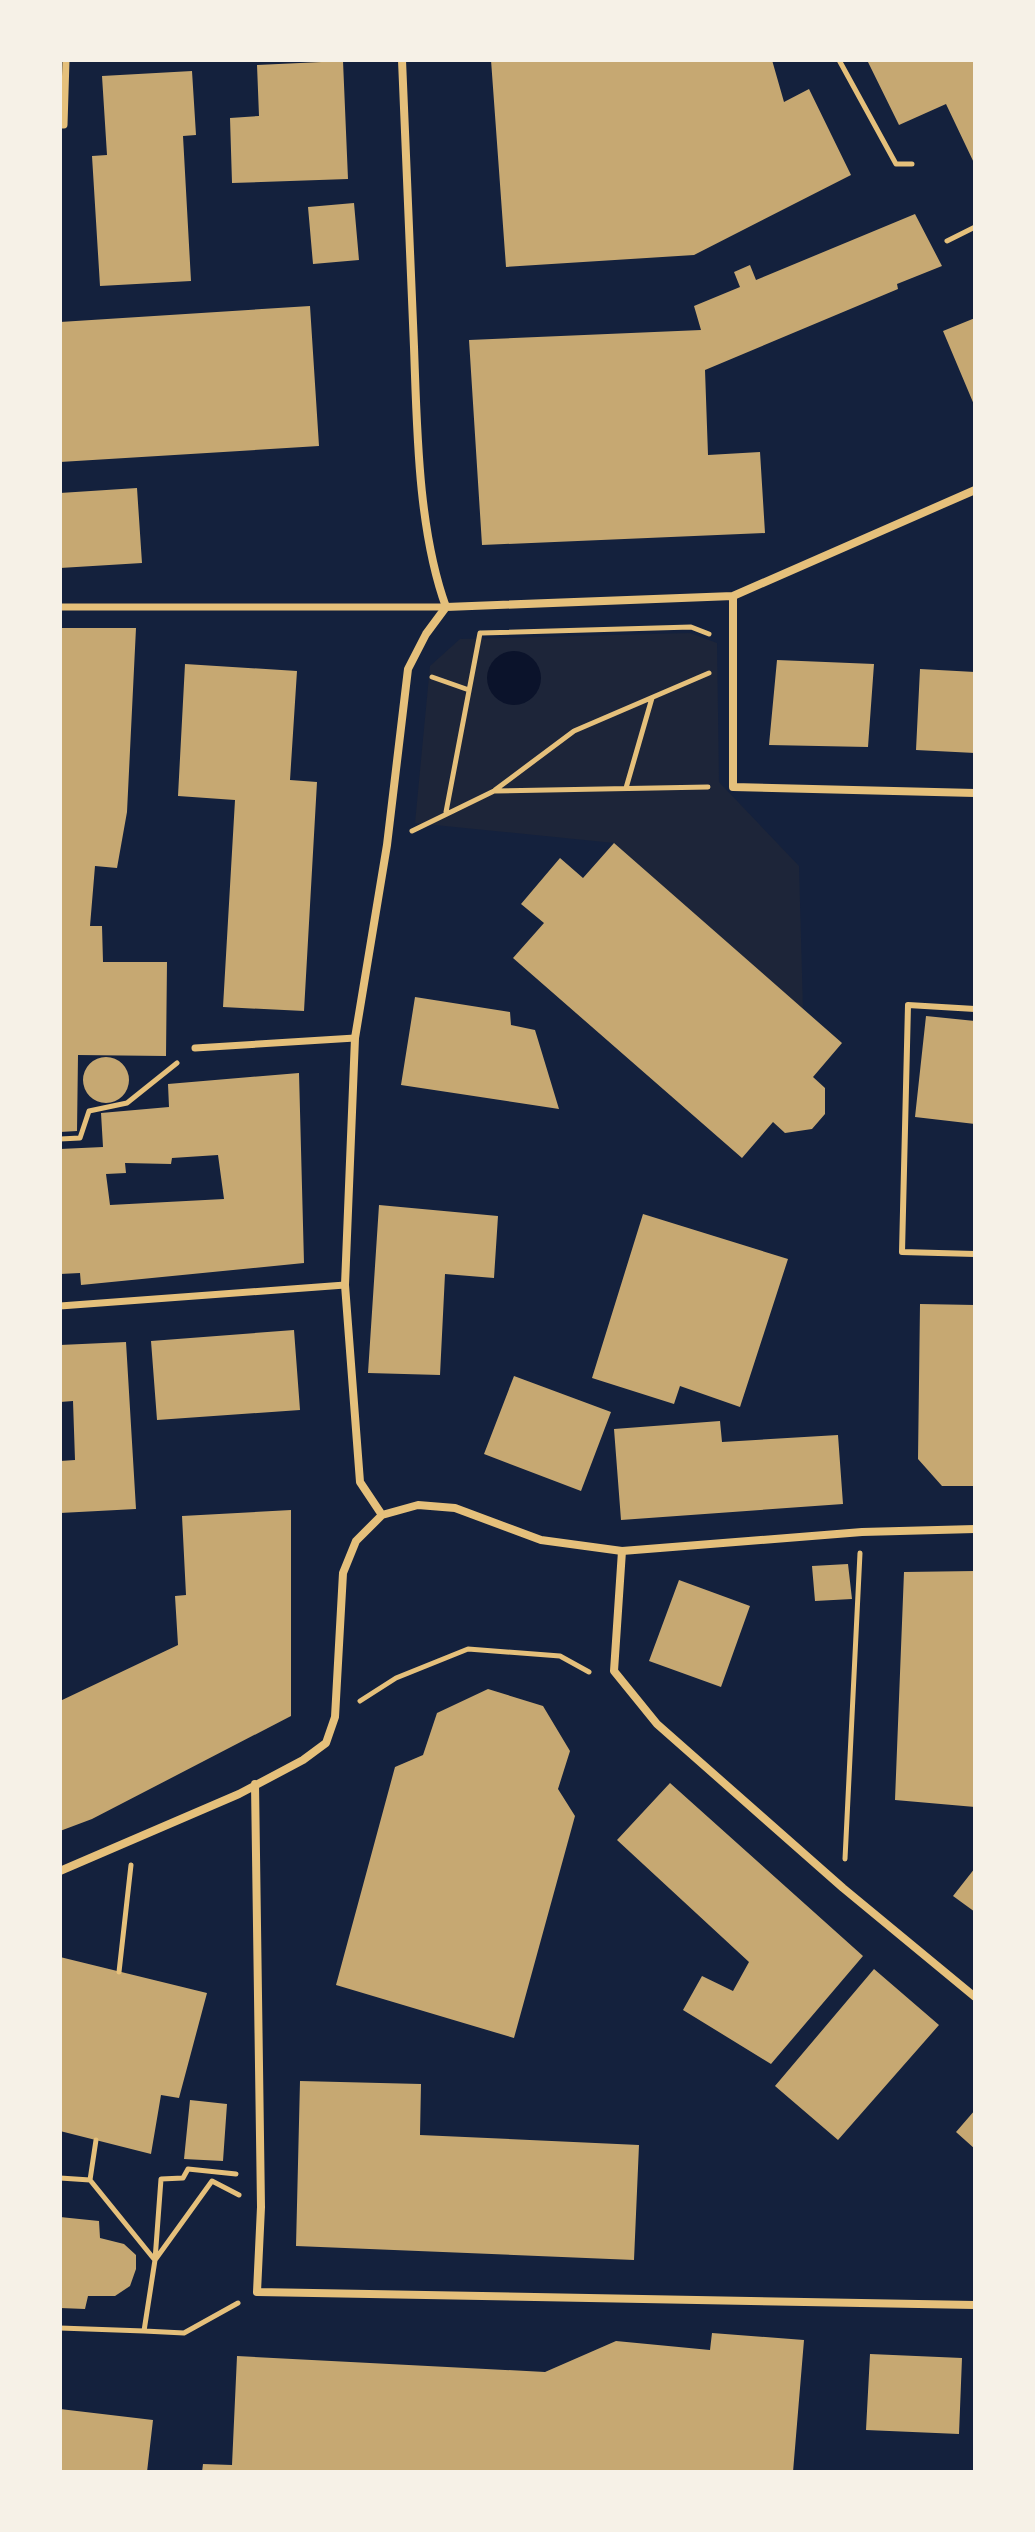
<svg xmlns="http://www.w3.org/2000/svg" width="1035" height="2532" font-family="'Titillium Web',sans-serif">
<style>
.green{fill:#1d2539}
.water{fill:#0b132b}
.building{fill:#c6a872;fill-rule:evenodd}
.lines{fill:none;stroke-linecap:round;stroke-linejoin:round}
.path{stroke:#e5c07b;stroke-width:5}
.service{stroke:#e5c07b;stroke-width:6}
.pedestrian{stroke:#e5c07b;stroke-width:7}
.minor{stroke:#e5c07b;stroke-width:8}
</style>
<rect width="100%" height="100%" fill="#14213d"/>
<path class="green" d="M690,633L717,643L719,782L799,866L803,1010L614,843L415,823L430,666L460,639Z"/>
<path class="water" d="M487 678a27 27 0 1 1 54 0a27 27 0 1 1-54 0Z"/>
<path class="building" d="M491,60H772L784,102L809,89L851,175L694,255L506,267Z
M867,60H975V165L946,104L899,125Z
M343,61L348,179L232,183L230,118L259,116L257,65Z
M192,71L196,135L183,136L191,281L100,286L92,156L107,155L102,76Z
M354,203L359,260L313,264L308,207Z
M915,214L942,266L897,284L898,289L705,370L708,455L760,452L765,533L482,545L469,340L701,330L694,306L740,287L734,272L750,265L756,280Z
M310,306L319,446L60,462V322Z
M975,318V407L943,331Z
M137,488L142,563L60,568V493Z
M60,628H136L127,812L117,868L95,866L90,926H102L103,962H167L166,1056L78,1055L77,1131L60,1132Z
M777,660L874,664L868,747L769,745Z
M185,664L297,671L290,780L317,782L304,1011L223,1007L235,800L178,796Z
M920,669L975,672V753L916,750Z
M614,843L842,1043L813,1077L825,1088V1114L812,1129L785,1133L773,1122L742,1158L513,958L544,923L521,904L560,858L583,878Z
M415,997L510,1012L511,1025L535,1030L559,1109L401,1085Z
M926,1016L975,1021V1124L915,1117Z
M83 1080a23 23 0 1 1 46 0a23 23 0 1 1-46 0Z
M299,1073L304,1263L81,1285L80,1273L60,1274V1149L103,1147L101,1113L169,1107L168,1084ZM218,1155L224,1199L110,1205L106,1174L126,1173L125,1163L171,1164L172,1158Z
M379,1205L498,1216L494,1278L445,1274L440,1375L368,1373Z
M643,1214L788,1259L740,1407L680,1386L674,1404L592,1378Z
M920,1304L975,1305V1486H942L918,1459Z
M294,1330L300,1410L157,1420L151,1341Z
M126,1342L136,1509L60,1513V1461L75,1460L73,1401L60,1402V1345Z
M514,1376L611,1412L581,1491L484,1454Z
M720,1421L722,1442L838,1435L843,1504L621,1520L614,1429Z
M291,1510V1716L92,1819L60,1831V1701L178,1645L175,1596L186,1595L182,1516Z
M848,1564L852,1599L815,1601L812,1566Z
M975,1571V1807L895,1800L904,1572Z
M679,1580L750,1606L721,1687L649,1661Z
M488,1689L543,1706L570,1751L558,1789L575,1816L514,2038L336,1985L395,1767L423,1755L437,1713Z
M670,1783L863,1956L771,2064L683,2010L702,1976L733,1991L749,1962L617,1840Z
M975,1868V1912L953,1896Z
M60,1957L207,1993L179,2098L161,2095L151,2154L60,2131Z
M874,1969L939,2025L838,2140L775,2086Z
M300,2081L421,2084L420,2135L639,2145L634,2260L296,2246Z
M190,2100L227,2104L223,2161L184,2159Z
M975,2110V2149L956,2132Z
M60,2217L99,2221L100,2238L124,2244L136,2255V2269L130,2286L115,2296H88L85,2309L60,2308Z
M712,2333L804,2340L793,2472H202L203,2464L232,2465L237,2356L545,2372L616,2341L710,2350Z
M870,2354L962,2358L959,2434L866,2430Z
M60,2409L153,2420L147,2472H60Z"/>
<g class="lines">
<path class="path" d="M839,60L896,164H912
M947,241L975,227
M481,633L691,627L709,634
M432,677L469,690
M626,788L652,698
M495,790L574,731L709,673
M446,812L480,633
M412,831L494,791L708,787
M60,1139L80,1138L89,1111L127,1103L177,1063
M360,1701L396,1678L468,1649L560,1656L589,1672
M845,1859L860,1553
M119,1972L131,1865
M60,2178L90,2180L154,2259
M90,2180L96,2140
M155,2260L161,2179L183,2178L188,2169L236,2174
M238,2303L184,2333L144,2331L155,2260L212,2181L239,2195
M60,2328L144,2331"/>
<path class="service" d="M975,1009L908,1005L902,1252L975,1254"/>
<path class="pedestrian" d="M60,125H64L66,60
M60,607H446
M195,1048L355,1038
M60,1306L345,1285"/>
<path class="minor" d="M402,60C406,156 410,251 414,347C417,429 418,530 446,607
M733,596V787L975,793
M446,607L733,596L975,490
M382,1515L360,1482L345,1285L355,1038L387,845L408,669L426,634L446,607
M622,1551L614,1671L657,1724L843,1888L975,1997
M255,1784L261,2207L257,2292L975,2305
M60,1871L239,1794L303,1760L326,1743L335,1717L343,1573L356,1541L382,1515L418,1505L455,1508L541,1540L622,1551L862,1532L975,1529"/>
</g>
<rect width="1035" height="2532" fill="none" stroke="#f6f1e7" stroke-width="124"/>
</svg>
